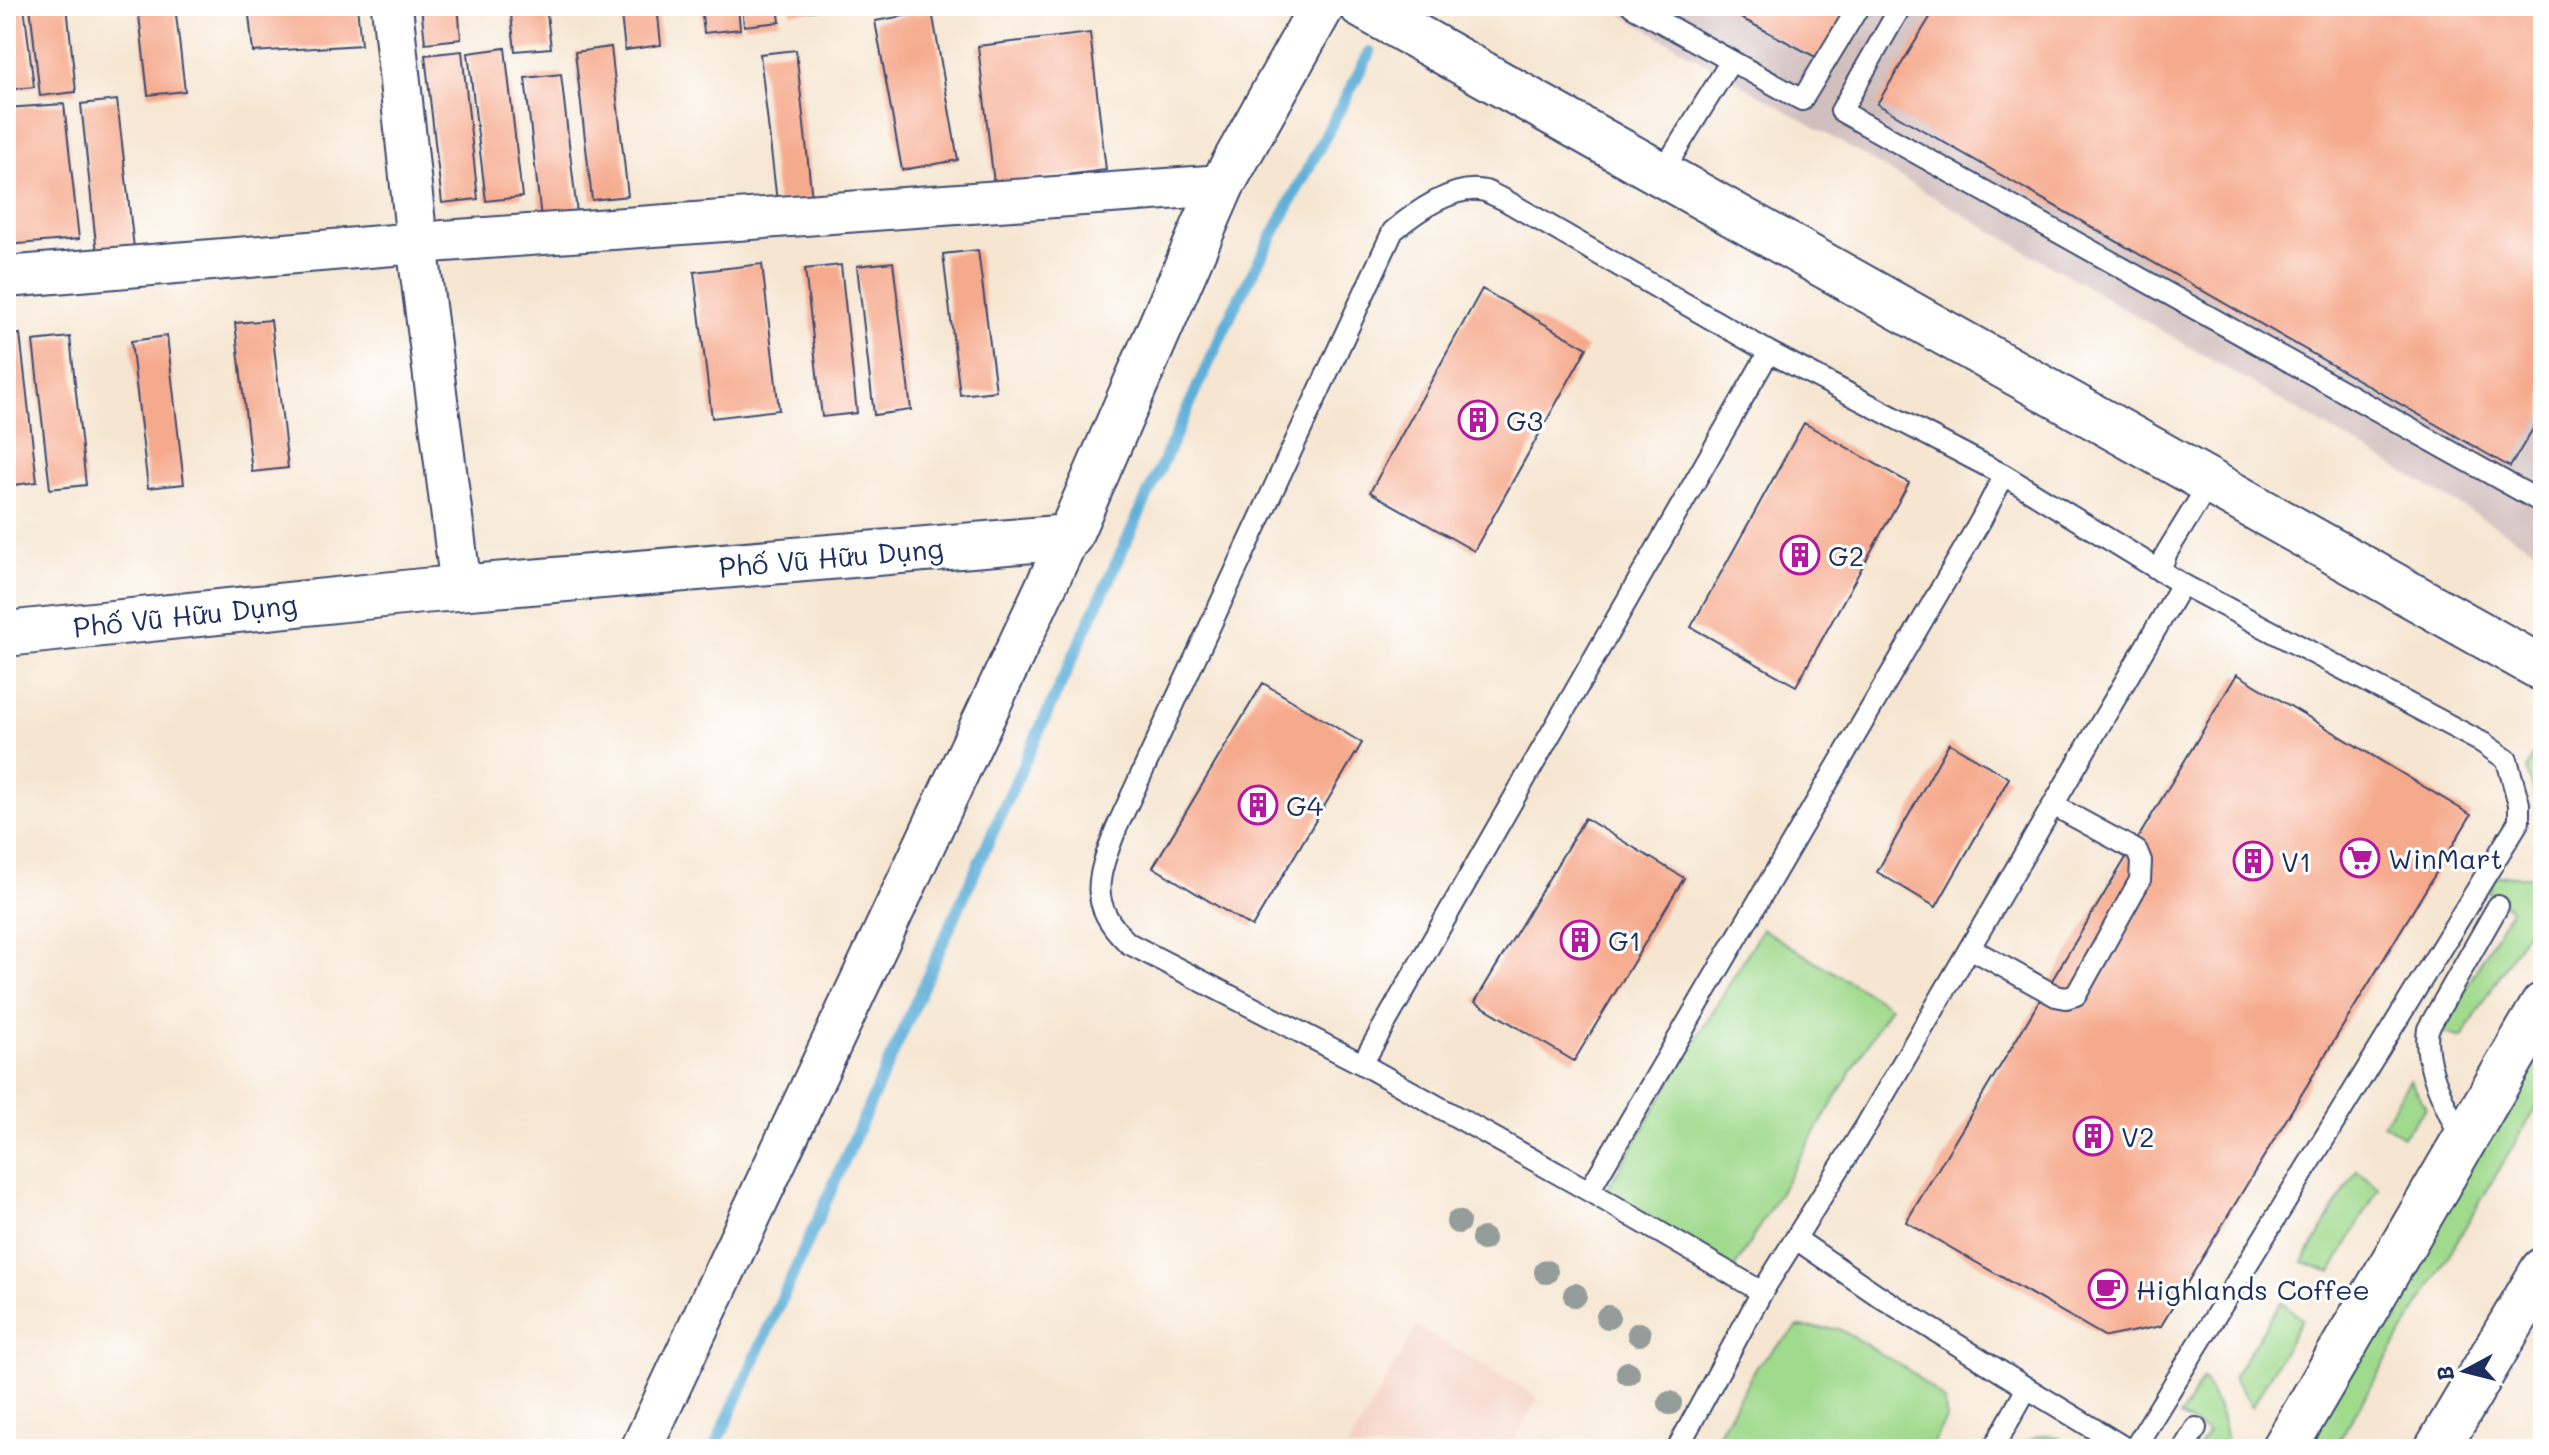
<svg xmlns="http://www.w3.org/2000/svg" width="2549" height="1455" font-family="Mali,sans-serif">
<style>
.built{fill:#f5d2c2}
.industrial{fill:#d1bfbd}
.green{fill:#a0da8d;stroke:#5e8476;stroke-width:2}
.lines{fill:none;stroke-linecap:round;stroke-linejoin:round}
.stream{stroke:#5eafd8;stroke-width:12}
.building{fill:#f6aa8d}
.service-casing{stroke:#3c4a6f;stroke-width:24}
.minor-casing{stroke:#3c4a6f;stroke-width:44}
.tertiary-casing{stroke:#3c4a6f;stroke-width:48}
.secondary-casing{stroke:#3c4a6f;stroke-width:48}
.trunk-casing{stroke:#3c4a6f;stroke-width:48}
.service{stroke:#fff;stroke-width:20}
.minor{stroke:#fff;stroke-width:40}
.tertiary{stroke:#fff;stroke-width:44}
.secondary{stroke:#fff;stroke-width:44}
.trunk{stroke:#fff;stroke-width:44}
.tree{fill:#949d99}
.labels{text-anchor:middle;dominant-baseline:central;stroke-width:6;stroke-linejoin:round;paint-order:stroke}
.poi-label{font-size:28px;fill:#1b2f5e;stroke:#fff;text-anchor:start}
.street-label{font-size:28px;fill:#1b2f5e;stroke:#fff}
</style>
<rect width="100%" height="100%" fill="#fff"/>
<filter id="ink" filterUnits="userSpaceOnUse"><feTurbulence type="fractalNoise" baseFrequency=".0125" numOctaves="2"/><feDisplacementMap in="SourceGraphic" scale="16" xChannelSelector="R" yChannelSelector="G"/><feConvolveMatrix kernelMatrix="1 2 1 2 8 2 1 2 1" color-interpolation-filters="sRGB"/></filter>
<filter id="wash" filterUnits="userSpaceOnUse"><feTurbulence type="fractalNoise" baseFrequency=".006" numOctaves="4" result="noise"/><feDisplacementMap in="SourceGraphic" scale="32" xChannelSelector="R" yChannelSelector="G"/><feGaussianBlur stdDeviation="1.8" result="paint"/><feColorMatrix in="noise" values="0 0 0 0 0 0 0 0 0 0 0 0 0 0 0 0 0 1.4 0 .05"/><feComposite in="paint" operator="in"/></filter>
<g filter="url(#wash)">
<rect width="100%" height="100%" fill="#f6e6d1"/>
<path class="built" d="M1417,1327L1538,1397L1510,1449H1347Z"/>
<path class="industrial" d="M1608,6H2543V554Z"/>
<path class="green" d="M2543,753V825L2527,770L2532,756Z
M2494,876H2543V904L2462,1038L2441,1032L2511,909L2489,893Z
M1762,929L1890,1006L1730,1276L1601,1199Z
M2543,1032V1094L2522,1131L2334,1449H2300Z
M2410,1080L2426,1108L2403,1136L2383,1124Z
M2357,1170L2379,1188L2331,1272L2303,1262Z
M2281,1302L2302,1319L2252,1407L2233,1377Z
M1798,1327L1839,1329L1910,1371L1945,1401L1946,1419L1930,1449H1710L1758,1364Z
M2203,1378C2212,1393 2232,1433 2224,1449H2197L2208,1432L2180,1417Z
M2049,1435L2059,1438L2072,1449H2015L2037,1437Z"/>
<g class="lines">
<path class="stream" d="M714,1449L1014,785L1235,306L1370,52"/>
</g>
<g id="blocks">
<path class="building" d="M6,6H24L34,87L6,90Z
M30,6H67L76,92L40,96Z
M138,6H175L185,91L148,95Z
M248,6H357L361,45L253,52Z
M421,6H458L461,39L425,43Z
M510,6H546L551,48L515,51Z
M620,6H657L661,45L625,50Z
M701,6H738L740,29L704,33Z
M742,6H778L780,22L744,26Z
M790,6H827V9L791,13Z
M1718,6H1860L1827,63Z
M1937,6H2543V412L2510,467L1877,104Z
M932,11L958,160L902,170L875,21Z
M1090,33L1106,170L994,184L978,46Z
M611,47L628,196L592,200L575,52Z
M505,48L522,197L486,201L468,53Z
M796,50L812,199L777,202L760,54Z
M462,51L478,199L442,203L425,55Z
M561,74L578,222L542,227L525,78Z
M117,100L134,248L97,253L81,104Z
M64,104L79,239L6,245V108Z
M978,250L996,391L960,395L943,254Z
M893,262L911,410L874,415L857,266Z
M762,264L779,410L712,418L694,272Z
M841,265L857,413L822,417L805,269Z
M1482,289L1587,348L1474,551L1370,492Z
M271,320L288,468L252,472L235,323Z
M20,334L37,482L6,486V336Z
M167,336L184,484L148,488L131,341Z
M70,337L86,485L50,489L33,341Z
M1804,423L1909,483L1796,686L1691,627Z
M2237,674L2471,815L2161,1326L2106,1337L1906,1222Z
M1263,683L1362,743L1252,927L1153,867Z
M1949,743L2009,778L1936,907L1877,872Z
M1585,818L1684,878L1574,1061L1475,1002Z"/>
</g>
</g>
<g filter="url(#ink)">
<use href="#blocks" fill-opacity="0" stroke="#3c4a6f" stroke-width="2"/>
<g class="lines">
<defs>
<path id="service" d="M1632,6L1802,100L1859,6
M1901,6L1841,111L2543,503
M1661,174L1731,61
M2160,571L2167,552L2210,482
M1970,948L2056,996L2066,998L2076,995L2140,880L2141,861L2137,851L2053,805
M1362,1064L1769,352
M2462,1142C2448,1107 2422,1067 2428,1029L2498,906
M1589,1191L1981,520L2004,475
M1796,1239L1879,1296L2027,1388
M1762,1292L1589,1191L1362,1064L1128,943C1087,903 1097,878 1116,829L1393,231C1414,213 1455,183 1485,191C1491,193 1497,197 1503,199L1769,352L2004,475L2182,584L2483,743L2507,760L2519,804V821L2134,1449
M1677,1449L1762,1292L1867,1124L2182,584
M1993,1449L2027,1388L2127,1449
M2183,1449L2196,1428"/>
<path id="minor" d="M392,6L417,243L461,588
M6,277L417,243L1222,185
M641,1449L1069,537"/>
<path id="tertiary" d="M1362,6L2543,669
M6,634L422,591L1069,537L1222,185L1322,6"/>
<path id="secondary" d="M2284,1449L2543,1005"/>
<path id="trunk" d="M2437,1449L2543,1270"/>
</defs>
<use href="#service" class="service-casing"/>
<use href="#minor" class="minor-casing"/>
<use href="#tertiary" class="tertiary-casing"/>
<use href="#secondary" class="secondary-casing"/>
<use href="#trunk" class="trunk-casing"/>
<use href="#service" class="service"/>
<use href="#minor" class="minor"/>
<use href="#tertiary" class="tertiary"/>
<use href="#secondary" class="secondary"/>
<use href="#trunk" class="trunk"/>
</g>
<g class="tree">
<circle cx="1458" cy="1222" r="12"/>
<circle cx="1483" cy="1239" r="12"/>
<circle cx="1546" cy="1272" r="12"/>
<circle cx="1575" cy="1295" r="12"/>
<circle cx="1608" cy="1317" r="12"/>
<circle cx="1639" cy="1334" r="12"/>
<circle cx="1628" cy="1373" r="12"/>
<circle cx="1670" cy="1403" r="12"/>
</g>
</g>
<defs>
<symbol id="building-ring" viewBox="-11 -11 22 22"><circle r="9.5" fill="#fff" stroke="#b5179e" stroke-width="1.5"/><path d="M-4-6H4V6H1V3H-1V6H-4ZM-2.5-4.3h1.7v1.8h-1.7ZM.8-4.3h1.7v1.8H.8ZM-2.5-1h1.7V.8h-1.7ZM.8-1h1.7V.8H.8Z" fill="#b5179e"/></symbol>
<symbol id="supermarket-ring" viewBox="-11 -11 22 22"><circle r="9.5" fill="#fff" stroke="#b5179e" stroke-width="1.5"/><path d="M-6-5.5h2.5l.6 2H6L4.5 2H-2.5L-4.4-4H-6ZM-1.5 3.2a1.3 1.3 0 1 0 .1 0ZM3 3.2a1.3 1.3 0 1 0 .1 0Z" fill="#b5179e"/></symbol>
<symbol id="cafe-ring" viewBox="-11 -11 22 22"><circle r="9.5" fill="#fff" stroke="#b5179e" stroke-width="1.5"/><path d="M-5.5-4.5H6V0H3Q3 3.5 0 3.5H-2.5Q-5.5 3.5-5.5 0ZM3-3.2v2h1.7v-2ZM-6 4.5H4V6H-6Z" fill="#b5179e"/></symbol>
</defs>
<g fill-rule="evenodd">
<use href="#building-ring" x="1456" y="398" width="44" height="44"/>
<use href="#building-ring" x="1778" y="533" width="44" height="44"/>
<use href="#building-ring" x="1236" y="783" width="44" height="44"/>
<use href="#supermarket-ring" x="2338" y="836" width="44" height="44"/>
<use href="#building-ring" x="2231" y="839" width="44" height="44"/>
<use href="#building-ring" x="1558" y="918" width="44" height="44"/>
<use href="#building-ring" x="2071" y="1114" width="44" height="44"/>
<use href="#cafe-ring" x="2086" y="1267" width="44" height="44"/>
</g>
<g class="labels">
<g class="poi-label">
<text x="1506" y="420">G3</text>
<text x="1828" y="555">G2</text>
<text x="1286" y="805">G4</text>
<text x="2388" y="858">WinMart</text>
<text x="2281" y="861">V1</text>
<text x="1608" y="940">G1</text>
<text x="2121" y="1136">V2</text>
<text x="2136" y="1289">Highlands Coffee</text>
</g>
<g class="street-label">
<text transform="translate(831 557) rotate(-5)">Phố Vũ Hữu Dụng</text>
<text transform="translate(185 615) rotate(-6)">Phố Vũ Hữu Dụng</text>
</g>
</g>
<rect width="2549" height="1455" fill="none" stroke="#fff" stroke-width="32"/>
<g transform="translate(2465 1371) rotate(263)" stroke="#ffffff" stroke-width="6" paint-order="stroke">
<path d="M0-6L14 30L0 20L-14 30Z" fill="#1b2f5e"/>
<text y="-12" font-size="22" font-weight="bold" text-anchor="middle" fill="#1b2f5e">B</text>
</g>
</svg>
